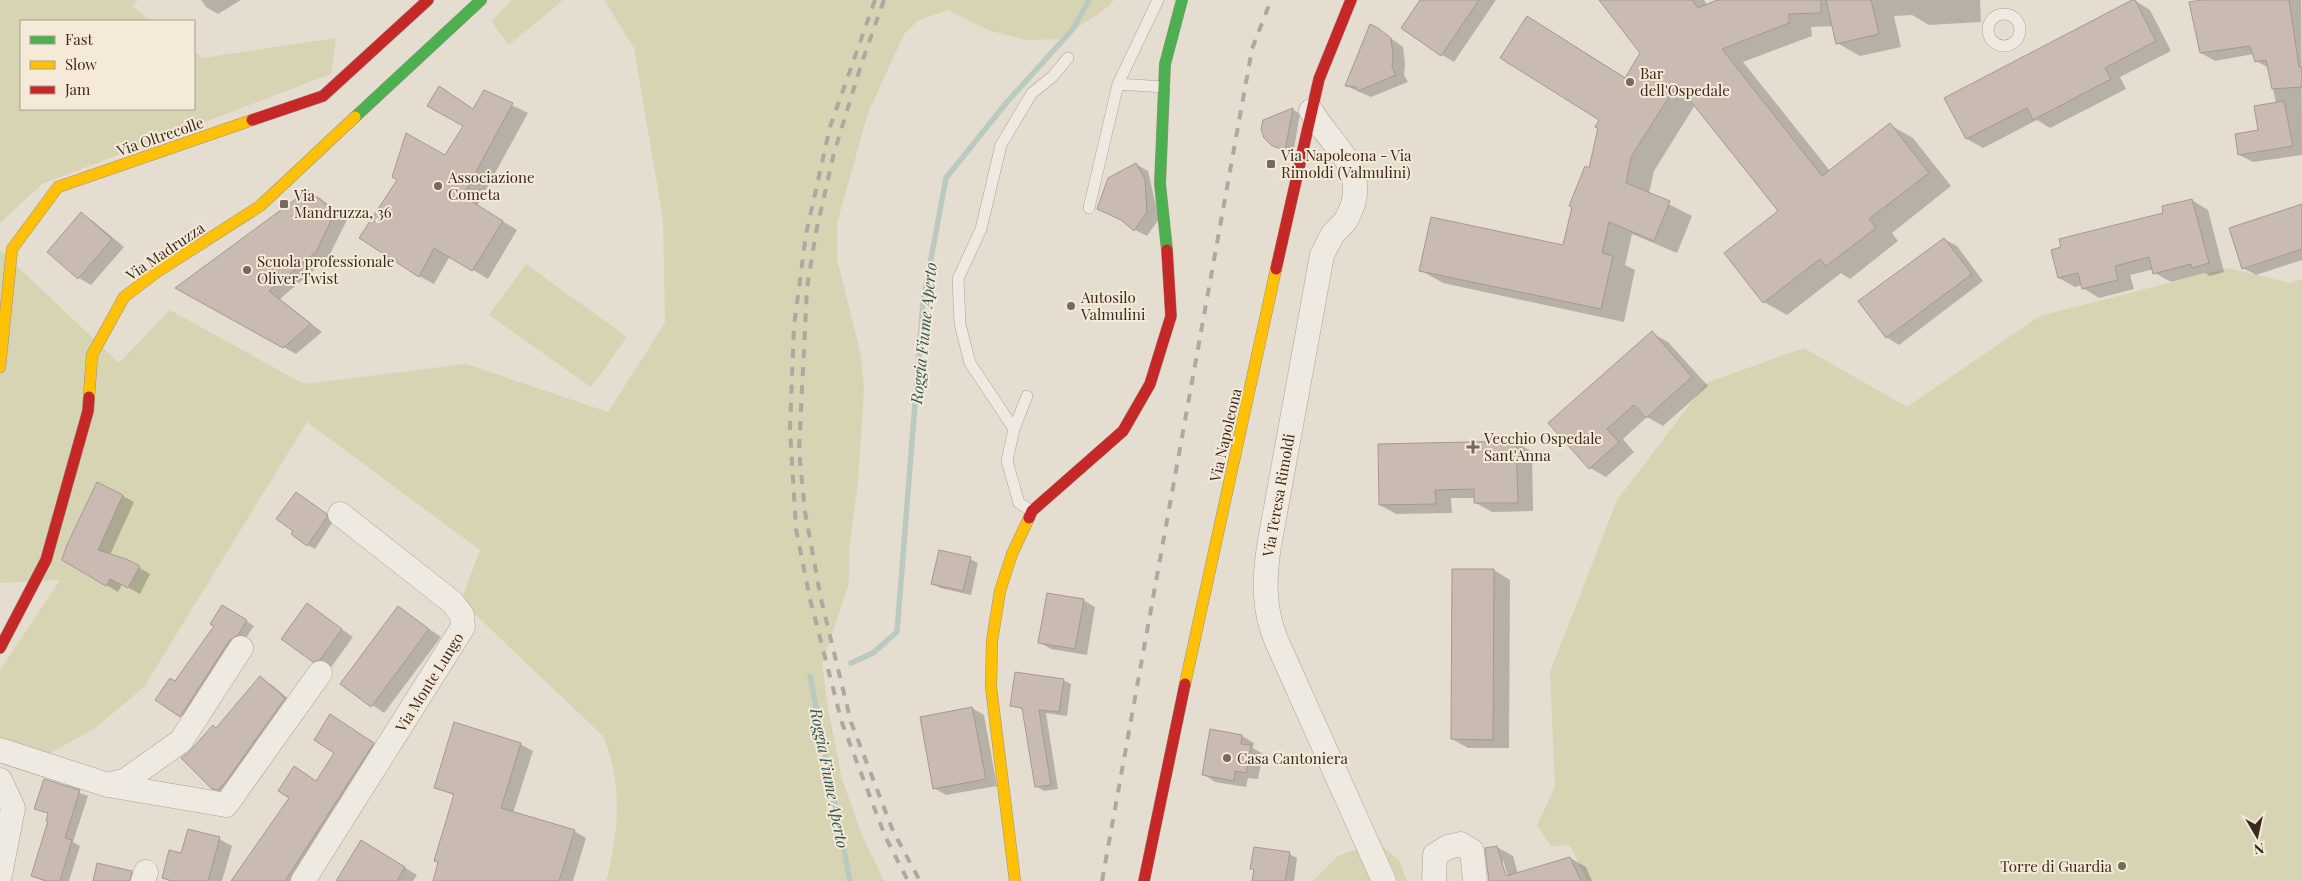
<svg xmlns="http://www.w3.org/2000/svg" width="2302" height="881" font-family="'Playfair Display',serif">
<style>
.green{fill:#d6d4b3}
.shadow{fill:#0003}
.lines{fill:none;stroke-linecap:round;stroke-linejoin:round}
.stream{stroke:#bacac0;stroke-width:5.5}
.building{fill:#c9bbb1;stroke:#a6998f}
.lane-casing{stroke:#aba298;stroke-width:12}
.street-casing{stroke:#aba298;stroke-width:25}
.fast-casing{stroke:#9a9288;stroke-width:12}
.slow-casing{stroke:#9a9288;stroke-width:12}
.jam-casing{stroke:#9a9288;stroke-width:12}
.lane{stroke:#eee9e1;stroke-width:11}
.street{stroke:#eee9e1;stroke-width:24}
.fast{stroke:#4caf50;stroke-width:11}
.slow{stroke:#ffc107;stroke-width:11}
.jam{stroke:#c62828;stroke-width:11}
.rail{stroke:#aea8a1;stroke-width:4;stroke-dasharray:9 9;stroke-linecap:butt}
.poi-dot{fill:#76695e;stroke:#f5ead7;stroke-width:2}
.labels{text-anchor:middle;dominant-baseline:central;stroke-width:4;stroke-linejoin:round;paint-order:stroke}
.poi-label{font-size:15px;fill:#3a2b20;stroke:#f5ead7;text-anchor:start}
.street-label{font-size:15px;fill:#3a2b20;stroke:#f5ead7}
.water-label{font-size:16px;font-style:italic;fill:#2f5954;stroke:#f5ead7}
</style>
<rect width="100%" height="100%" fill="#e5ddd0"/>
<path class="green" d="M0,0H138L132,6L152,21H21V109H194V51L203,58L336,38L331,74L42,184L0,223Z
M512,0H563L509,45L491,21Z
M604,0H1114C1101,16 1079,23 1064,39L1026,40L988,30L948,10L919,20L904,34L868,113L837,223V259L861,356L864,389L858,482L849,550V582L822,664L829,713L842,779L862,835L884,881H606C619,835 623,780 603,736L461,601L480,550L307,422L144,687L94,729L34,762L0,745V670L60,580L0,583V250L119,363L170,310L304,384L466,364L608,412L665,323L663,219L634,48Z
M526,264L627,337L591,387L489,315Z
M2227,268L2290,283L2302,279V881H1587L1570,845L1551,846L1537,825L1555,787L1550,672L1617,500L1706,383L1804,348L1907,407L2040,316Z
M1377,842L1399,860L1407,881H1313L1338,856Z"/>
<path class="shadow" d="M201,0H241L218,14L206,7Z
M1421,0H1496L1454,62L1442,55Z
M1609,0H1704L1707,5L1721,0H1980L1981,22L1929,25L1912,15L1894,16L1901,47L1860,56L1837,43L1833,26L1811,27L1812,36L1743,62L1830,171L1890,125L1913,138L1951,186L1892,233L1898,241L1850,279L1841,273L1787,315L1764,302L1779,211L1695,105L1654,171L1649,194L1692,216L1677,253L1632,234L1625,265L1635,270L1624,322L1443,283L1420,270L1564,247L1590,170L1601,119L1527,17L1626,78L1641,53Z
M2134,0L2150,10L2171,51L2120,77L2126,89L2050,128L2037,120L1983,148L1967,139L1945,99Z
M2208,0H2301L2302,155L2253,162L2239,155L2260,131L2276,104L2269,68L2256,61L2254,54L2215,61L2201,53Z
M1378,29L1403,47L1405,64L1404,75L1408,82L1371,97L1346,86Z
M440,87L474,110L485,92L528,113L477,206L517,230L488,279L450,256L434,284L419,276L446,157L465,126Z
M1292,109L1300,114L1293,154L1281,149Z
M1136,164L1148,171L1159,219L1147,236L1135,230Z
M308,191L320,198L347,220L328,258L280,299L322,332L296,354L177,288Z
M2192,200L2208,210L2224,272L2210,276L2205,273L2171,282L2155,273L2154,269L2130,275L2134,289L2099,298L2083,288L2082,285L2075,287L2059,278Z
M2302,206V260L2256,275L2243,268Z
M81,214L93,221L124,247L91,285L79,278Z
M1944,239L1957,246L1983,281L1899,345L1886,337Z
M1652,333L1668,342L1708,386L1663,426L1647,417L1623,439L1634,452L1606,477L1590,468L1550,423Z
M1516,442L1532,452L1533,511L1492,512L1476,503L1475,498H1451L1452,513L1396,514L1380,505L1379,445Z
M123,496L134,502L110,555L126,560L150,574L140,594L122,584L118,592L64,559Z
M304,498L334,520L315,549L307,545Z
M970,559L978,563L971,595L940,588L932,583Z
M1494,570L1510,580L1509,748H1468L1452,739Z
M1083,600L1095,607L1087,655L1051,649L1039,642Z
M307,605L353,637L332,666L326,668L313,661Z
M223,606L254,626L189,720L157,699L176,682L216,626Z
M398,608L441,637L384,713L342,684Z
M260,678L272,685L297,706L226,795L213,788L217,729Z
M1063,680L1071,684L1067,716L1046,713L1058,789L1044,791L1036,786L1024,710L1011,705Z
M972,708L984,715L997,786L946,795L934,788Z
M343,723L385,751L302,881H236L317,782L336,752Z
M1242,736L1254,743L1253,748L1263,754L1258,779L1248,778L1246,787L1215,782L1203,774Z
M520,744L533,751L513,813L574,831L586,838L573,881H434L455,796L435,787Z
M45,780L88,796L73,842L80,846L69,881H44L33,876L49,821V814L36,808Z
M219,839L232,846L222,881H169L163,878L182,855Z
M362,842L417,875L413,881H338Z
M1497,847L1513,856L1518,874L1570,858L1586,867L1592,881H1509L1503,860L1502,866L1506,881H1490Z
M1289,854L1297,858L1294,881H1253L1255,870L1252,868Z"/>
<g class="lines">
<path class="stream" d="M851,663L873,653L897,632L923,302L946,178L1007,102L1073,29L1089,0
M810,676L850,881"/>
</g>
<path class="building" d="M1420,0H1479L1441,56L1401,28Z
M1599,0H1692L1698,8L1717,0H1821V13L1789,14V23L1722,49L1822,176L1890,123L1929,173L1869,219L1876,228L1826,266L1820,259L1763,303L1724,253L1778,211L1677,84L1631,157L1626,183L1670,201L1654,241L1609,222L1602,253L1613,256L1601,309L1419,271L1431,217L1563,245L1572,207L1569,206L1585,166L1589,168L1598,128L1595,127L1599,120L1500,58L1527,16L1625,78L1640,53Z
M1826,0H1871L1879,34L1836,44Z
M2132,0H2135L2156,41L2105,68L2111,79L2033,120L2027,108L1966,139L1944,98Z
M2201,0H2289L2299,67H2302V87L2272,89L2266,60L2255,62L2250,46L2200,53L2189,2Z
M1370,24L1378,28L1391,38L1393,56L1392,67L1396,75L1358,91L1356,87L1345,86Z
M439,86L473,109L484,90L513,103L463,196L503,221L472,271L434,248L419,277L359,238L397,180L392,177L406,133L445,155L463,126L427,106Z
M2284,101L2293,146L2238,155L2235,134L2258,130L2254,106Z
M1293,108L1285,151L1271,145L1264,138L1261,129L1263,120Z
M1136,163L1145,179L1147,212L1134,231L1121,220L1097,209L1108,178Z
M308,190L335,212L316,252L269,291L311,324L283,348L175,288Z
M2192,199L2209,263L2192,268L2191,264L2153,274L2149,257L2115,266L2118,280L2082,289L2078,273L2058,278L2051,250L2061,247L2059,239L2163,213L2162,206Z
M2302,204V249L2242,269L2229,228Z
M81,212L112,239L78,279L47,252Z
M1944,238L1972,274L1886,338L1858,301Z
M1652,331L1692,377L1646,418L1634,405L1607,429L1619,442L1589,469L1548,423Z
M1516,441L1518,503H1474V489L1435,490L1436,504L1379,505L1378,444Z
M97,482L123,495L98,550L126,559L140,566L128,588L110,579L106,586L62,560L66,547Z
M296,492L327,514V517L307,546L291,534L293,531L276,519Z
M939,550L971,557L963,591L931,584Z
M1452,569H1494L1493,740L1451,739Z
M1047,593L1084,599L1075,649L1038,643Z
M307,603L342,629L320,660L313,662L281,639Z
M222,605L247,620L238,635L229,641L180,717L155,700L170,678L175,681L214,626L210,624Z
M398,606L429,629L371,707L340,684Z
M1015,672L1064,679L1059,712L1039,710L1051,785L1035,787L1022,708L1010,706Z
M260,676L285,698L227,780L218,790L212,789L181,758L189,752L213,725L216,728Z
M972,707L986,779L933,789L920,717Z
M330,714L374,743L285,881H231L289,798L278,791L294,766L316,781L334,753L314,740Z
M454,722L521,743L501,808L575,830L559,881H433L438,862L434,861L454,794L434,788Z
M1210,729L1242,735L1241,744L1251,745L1246,773L1235,771L1234,781L1202,775Z
M44,779L80,790L65,838L72,840L60,881H47L31,876L48,821H46L48,813L34,809Z
M188,829L220,837L208,881H172L162,878L169,850L181,853Z
M361,840L405,867L397,881H336Z
M1497,846L1506,876L1570,857L1581,881H1489L1485,848Z
M1254,847L1290,852L1285,881H1252L1254,869H1250Z
M97,863L132,871L130,881H93Z"/>
<g class="lines">
<defs>
<path id="lane" d="M1988 30a16 16 0 1 1 32 0a16 16 0 1 1-32 0Z
M1118,84L1164,87
M1089,208L1118,84L1158,0
M1027,396L1014,429L1007,461L1019,503L1032,511
M1014,429L970,363L960,324L958,279L981,229L1001,145L1032,93L1052,77L1068,58"/>
<path id="street" d="M1311,111C1332,147 1374,172 1346,220C1343,225 1337,229 1333,234C1329,240 1326,248 1322,255L1269,546C1264,579 1263,610 1277,642L1384,881
M0,750L108,785L226,805L320,673
M0,780L13,808L0,875
M108,785L126,780L181,741L241,648
M143,881L146,872
M303,881L463,627L462,615L452,602L340,514
M1434,881L1435,855L1448,847L1461,844L1472,851L1475,881"/>
<path id="fast" d="M355,117L481,0
M1167,250L1160,184L1165,64L1182,0"/>
<path id="slow" d="M0,367L12,249L58,187L252,120
M89,397L92,355L124,297L157,272L260,206L355,117
M1185,684L1276,269
M1015,881L991,687L992,641L1000,591L1012,554L1029,518"/>
<path id="jam" d="M252,120L323,96L428,0
M1276,269L1319,79L1351,0
M1029,518L1032,511L1123,431L1150,384L1171,316L1167,250
M0,648L46,560L88,411L89,397
M1144,881L1185,684"/>
</defs>
<use href="#lane" class="lane-casing"/>
<use href="#street" class="street-casing"/>
<use href="#fast" class="fast-casing"/>
<use href="#slow" class="slow-casing"/>
<use href="#jam" class="jam-casing"/>
<use href="#lane" class="lane"/>
<use href="#street" class="street"/>
<use href="#fast" class="fast"/>
<use href="#slow" class="slow"/>
<use href="#jam" class="jam"/>
<path class="rail" d="M875,0L830,127L806,234L794,326L790,428L796,529L810,599L842,723L885,836L908,881
M884,0L862,62L834,153L816,232L807,288L799,451L805,512L821,599L851,722L893,831L920,881
M1102,881L1252,49L1271,0"/>
</g>
<g class="poi-dot">
<circle cx="1630" cy="82" r="5"/>
<rect x="1266" y="159" width="10" height="10" rx="2.5"/>
<circle cx="438" cy="186" r="5"/>
<rect x="279" y="199" width="10" height="10" rx="2.5"/>
<circle cx="247" cy="270" r="5"/>
<circle cx="1071" cy="306" r="5"/>
<path d="M1470.5 439.5h5v5h5v5h-5v5h-5v-5h-5v-5h5z"/>
<circle cx="1227" cy="758" r="5"/>
<circle cx="2122" cy="866" r="5"/>
</g>
<g class="labels">
<g class="poi-label">
<text x="1640" y="73">Bar<tspan x="1640" dy="17">dell'Ospedale</tspan></text>
<text x="1281" y="155">Via Napoleona - Via<tspan x="1281" dy="17">Rimoldi (Valmulini)</tspan></text>
<text x="448" y="177">Associazione<tspan x="448" dy="17">Cometa</tspan></text>
<text x="294" y="195">Via<tspan x="294" dy="17">Mandruzza, 36</tspan></text>
<text x="257" y="261">Scuola professionale<tspan x="257" dy="17">Oliver Twist</tspan></text>
<text x="1081" y="297">Autosilo<tspan x="1081" dy="17">Valmulini</tspan></text>
<text x="1484" y="438">Vecchio Ospedale<tspan x="1484" dy="17">Sant'Anna</tspan></text>
<text x="1237" y="758">Casa Cantoniera</text>
<text x="2112" y="866" text-anchor="end">Torre di Guardia</text>
</g>
<g class="street-label">
<text transform="translate(160 136) rotate(-19)">Via Oltrecolle</text>
<text transform="translate(165 251) rotate(-34)">Via Madruzza</text>
<text transform="translate(1225 435) rotate(-77)">Via Napoleona</text>
<text transform="translate(1278 495) rotate(-80)">Via Teresa Rimoldi</text>
<text transform="translate(429 682) rotate(-58)">Via Monte Lungo</text>
</g>
<g class="water-label">
<text transform="translate(923 333) rotate(-84)">Roggia Fiume Aperto</text>
<text transform="translate(830 778) rotate(79)">Roggia Fiume Aperto</text>
</g>
</g>
<rect x="20" y="20" width="175" height="90" fill="#f5ead7" stroke="#aa9e8e"/>
<rect x="30" y="36" width="25" height="8" fill="#4caf50" stroke="#aa9e8e"/>
<text x="65" y="45" font-size="15" fill="#3a2b20">Fast</text>
<rect x="30" y="61" width="25" height="8" fill="#ffc107" stroke="#aa9e8e"/>
<text x="65" y="70" font-size="15" fill="#3a2b20">Slow</text>
<rect x="30" y="86" width="25" height="8" fill="#c62828" stroke="#aa9e8e"/>
<text x="65" y="95" font-size="15" fill="#3a2b20">Jam</text>
<g transform="translate(2257 836) rotate(171)" stroke="#f5ead7" stroke-width="4" paint-order="stroke">
<path d="M0-4L9 19L0 12L-9 19Z" fill="#3a2b20"/>
<text y="-8" font-size="14" font-weight="bold" text-anchor="middle" fill="#3a2b20">N</text>
</g>
</svg>
